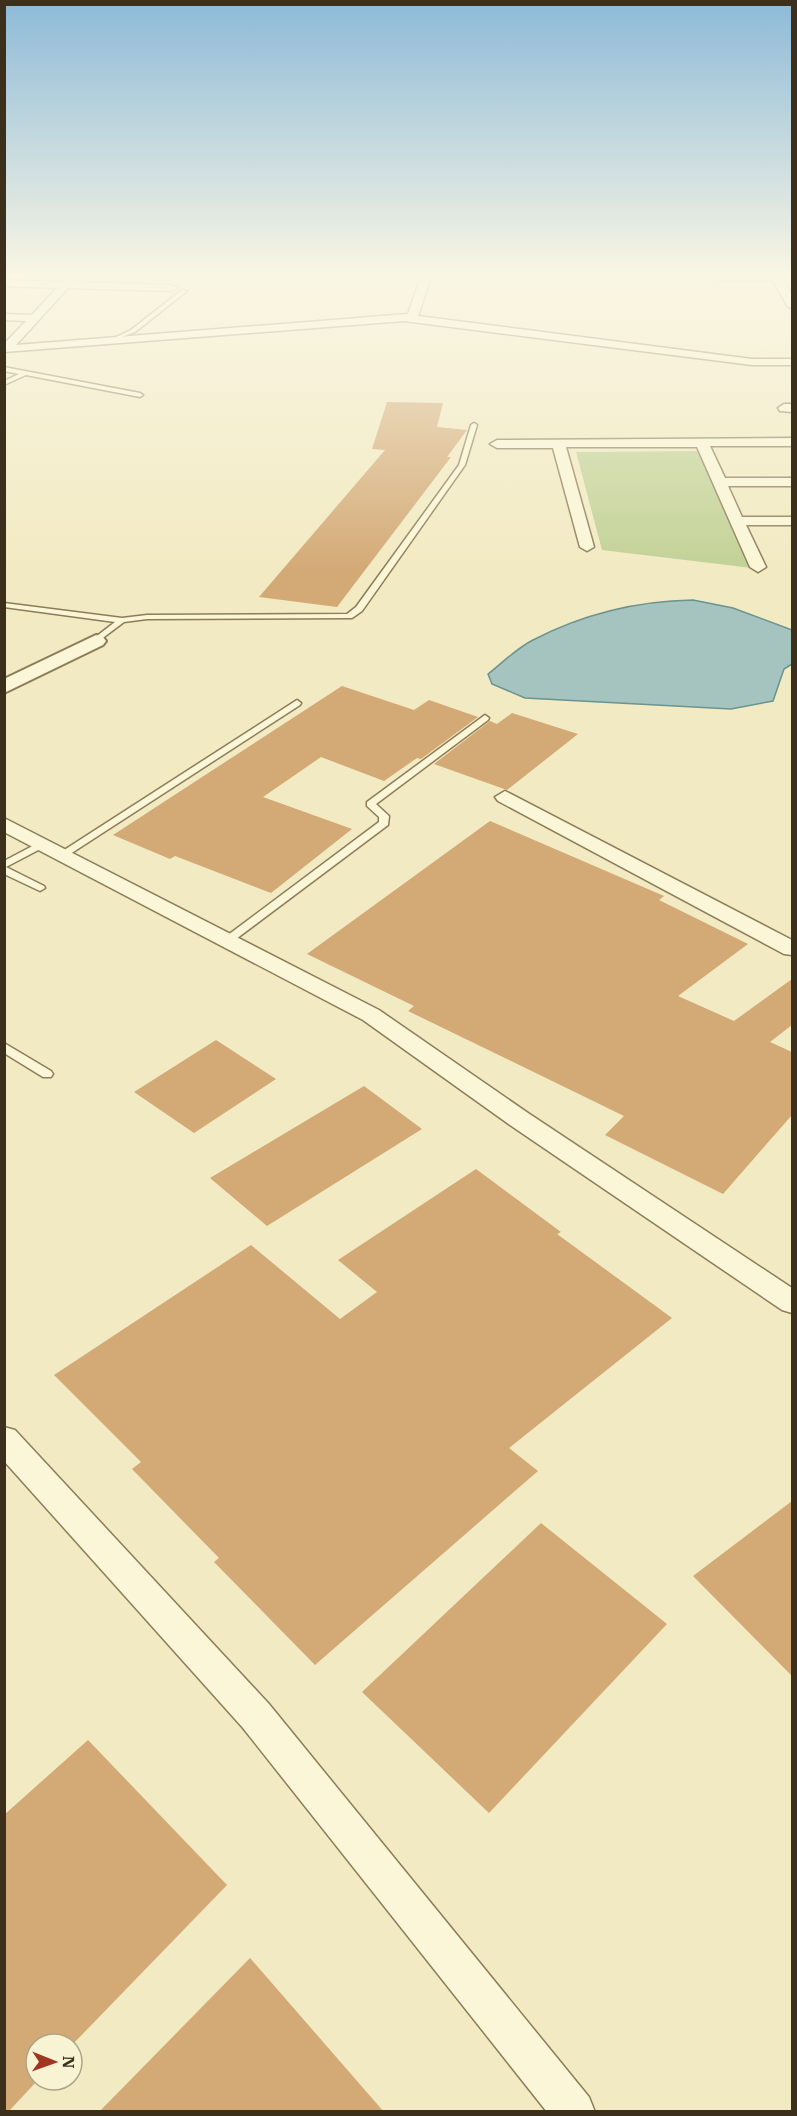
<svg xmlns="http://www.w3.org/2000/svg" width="797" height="2116" font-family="'IBM Plex Serif',serif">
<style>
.green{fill:#c1d195}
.water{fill:#a5c4bf;stroke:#6b938f;stroke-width:1.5}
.building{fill:#d3a975}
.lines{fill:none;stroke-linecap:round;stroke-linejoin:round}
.service-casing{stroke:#8d7c58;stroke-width:3}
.minor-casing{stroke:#8d7c58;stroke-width:3}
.tertiary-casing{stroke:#8d7c58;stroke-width:4}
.service{fill:#fbf6d7;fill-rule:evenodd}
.minor{fill:#fbf6d7;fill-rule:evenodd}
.tertiary{fill:#fbf6d7;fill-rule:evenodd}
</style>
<rect width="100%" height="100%" fill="#f2eac2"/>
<path class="green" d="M700,451L752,568L602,550L576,452Z"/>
<path class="water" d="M693,600L733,608L792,630V664L784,669L773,701L731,709L525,698L492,684L488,674C502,663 517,648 533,640C583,614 636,601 693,600Z"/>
<path class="building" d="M387,402L443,403L437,427L467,430L447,457H451L337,607L259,597L385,450L372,449Z
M342,686L414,710L429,700L478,717L421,759L417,758L384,781L321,757L263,797L352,829L271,893L175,856L170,859L113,835Z
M512,713L578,734L507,790L434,764L490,721L497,724Z
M490,821L664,896L659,900L748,944L678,996L734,1021L792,979V1025L770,1042L792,1052V1115L723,1194L605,1135L624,1116L408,1011L414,1006L307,954Z
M216,1040L276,1079L194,1133L134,1092Z
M364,1086L422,1129L267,1226L210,1178Z
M476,1169L561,1232L557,1234L672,1318L509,1448L538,1471L315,1665L214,1562L219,1558L132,1469L141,1462L54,1375L251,1245L340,1319L377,1292L338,1260Z
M792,1501V1676L693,1576Z
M541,1523L667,1624L489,1813L362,1692Z
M88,1740L227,1885L72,2045L36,2044V2080H38L8,2112H4V1815Z
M250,1958L384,2112H99Z"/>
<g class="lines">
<defs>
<path id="service" d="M182,290L187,291L135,332L114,340V338L131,330Z
M4,367L140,393L143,395L140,397L26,375L4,385V381L19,374L4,371Z
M474,423L477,425L465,465L362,611L352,618L147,619L124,622L96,643L92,641L93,639L115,622L4,607V603L122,618L147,615L347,614L356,607L459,465L471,425Z
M297,700L301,703L300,705L67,856L63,857L58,854Z
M485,715L489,718L488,720L376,804L389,816L388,825L232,942H224L223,940L224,938L379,822V817L367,806V802Z
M42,841L46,842V846L6,867L44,886L45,888L40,891L4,874V861Z
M4,1043L51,1071L53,1074L51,1077H43L4,1053Z"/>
<path id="minor" d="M67,277H75L74,282L172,285L177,288L172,291L68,288L16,345L408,314L421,277H431L418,316L752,359H792V365H752L404,321L4,352V344L26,321L4,320V314L32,315L57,288L4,286V280L63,282Z
M713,277H783L792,297V308L788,307L773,280H718Z
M784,404H792V412L780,411L778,408Z
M792,438V446H710L725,478H792V486H728L742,517H792V525H746L766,567L758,572L750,567L697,447H566L594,547L587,551L580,547L553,448H497L490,444L497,440Z
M505,791L792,940V955L784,954L498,801L495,797Z
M4,818L379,1010L528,1113L792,1288V1313L782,1310L510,1125L363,1020L4,832Z
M4,1427L15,1430L269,1704L589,2097L595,2112H547L243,1728L4,1461Z"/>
<path id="tertiary" d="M96,635L103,637L106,641L103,645L4,693V679Z"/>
</defs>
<use href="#service" class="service-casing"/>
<use href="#minor" class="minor-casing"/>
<use href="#tertiary" class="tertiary-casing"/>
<use href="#service" class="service"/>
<use href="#minor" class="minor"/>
<use href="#tertiary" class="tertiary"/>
</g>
<linearGradient id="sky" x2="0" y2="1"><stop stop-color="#8dbad8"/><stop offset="0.48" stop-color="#f9f6e4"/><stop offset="1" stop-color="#f9f6e4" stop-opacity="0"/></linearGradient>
<rect width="797" height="573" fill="url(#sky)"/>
<rect width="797" height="2116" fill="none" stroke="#3c301d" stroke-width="12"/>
<g transform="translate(54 2062) rotate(91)"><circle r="28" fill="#f8f3d3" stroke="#ada58a" stroke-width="1.5"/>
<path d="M0-4.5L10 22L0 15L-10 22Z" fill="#a23422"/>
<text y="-9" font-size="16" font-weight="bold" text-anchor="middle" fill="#3c301d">N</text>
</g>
</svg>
